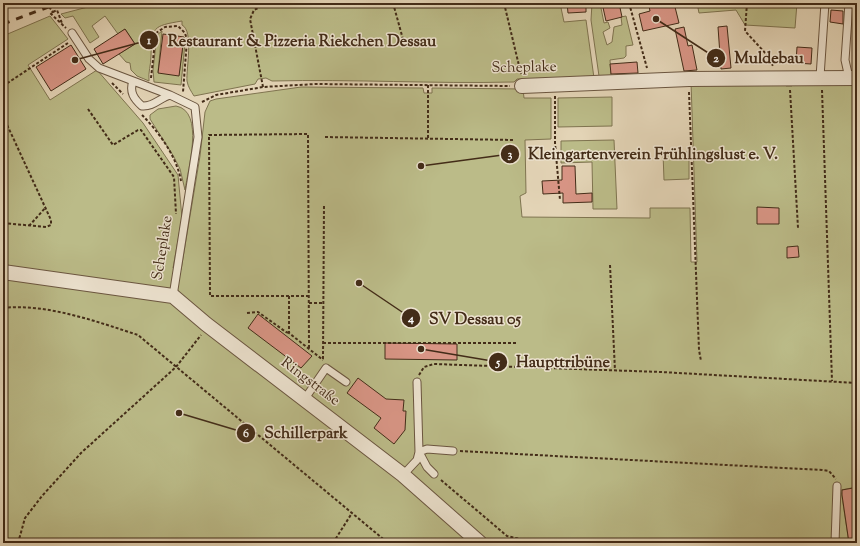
<svg xmlns="http://www.w3.org/2000/svg" width="860" height="546" font-family="'Sorts Mill Goudy',serif">
<style>
.green{fill:#bb8;stroke:#7f7450}
.building{fill:#d89585;stroke:#432c18}
.lines{fill:none;stroke-linecap:round;stroke-linejoin:round}
.lane-casing{stroke:#6b5640;stroke-width:9}
.street-casing{stroke:#6b5640;stroke-width:16}
.path{stroke:#432c18;stroke-width:2;stroke-dasharray:3 2;stroke-linecap:butt}
.lane{stroke:#ede3d0;stroke-width:7}
.street{stroke:#ede3d0;stroke-width:14}
.rail{stroke:#432c18;stroke-width:3;stroke-dasharray:7 7;stroke-linecap:butt}
.labels{text-anchor:middle;dominant-baseline:central;stroke-width:3;stroke-linejoin:round;paint-order:stroke}
.street-label{font-size:15px;fill:#432c18;stroke:#ede3d0}
.leader{fill:none;stroke:#432c18;stroke-width:1.5}
.callout-dot{fill:#432c18;stroke:#ede3d0;stroke-width:1.5}
.mark-label{font-size:12px;text-anchor:middle;font-weight:bold;fill:#fff}
.callout-label{font-size:16px;text-anchor:middle;font-weight:bold;fill:#432c18;stroke:#ede3d0;stroke-width:3;stroke-linejoin:round;paint-order:stroke}
</style>
<rect width="100%" height="100%" fill="#e3d4b6"/>
<filter id="stains"><feTurbulence type="fractalNoise" baseFrequency=".005" numOctaves="4"/><feColorMatrix values="0 0 0 0 .2 0 0 0 0 .09 0 0 0 0 .02 0 0 0 .5 -.17"/></filter>
<radialGradient id="worn" r=".72"><stop offset=".6" stop-color="#630" stop-opacity="0"/><stop offset="1" stop-color="#630" stop-opacity=".3"/></radialGradient>
<path class="green" d="M103,3H560L564,22L586,20L594,78L517,79L514,82C434,84 353,79 272,81L266,78L258,79L255,84L194,96C191,91 188,87 187,81C186,69 194,31 182,25V21C152,26 152,27 151,56C151,65 148,72 149,81L137,76L131,70L130,63L126,62L119,54L135,44L125,29L118,34L105,16L92,26L99,37L90,43L73,16L65,18L61,14Z
M592,3H600L604,23L608,22L610,28L603,32L607,45L612,42L614,27L622,25L621,17L626,16L633,45L626,46V56L624,58L610,60L611,76H599L591,20Z
M697,3H797L795,28L745,25L736,10L699,13Z
M50,16L68,39L28,65L50,100L97,70L143,123L178,175L182,218L173,268L181,270L200,156L205,112L210,101L216,99L301,87L423,88L424,93H432V88L523,89L524,98H551V139L525,140L526,193L520,196L522,217L650,218V208H690L691,262H697L691,82L785,81L786,86H792L793,84L857,85V487L841,490L849,543H3V36Z
M162,31L158,72L179,75L184,37L185,43L181,85L154,82L153,70L157,35Z
M612,97V126L558,127V98Z
M176,106C205,111 188,169 185,190L180,169L174,157L150,119V115L158,109Z
M614,140L617,209H593L592,162L561,163V141Z
M689,152V179L664,180L663,153Z"/>
<path class="building" d="M567,3H586V12L568,13Z
M602,3H619L622,17L606,21Z
M661,3H674L679,23L643,31L639,14L650,11L649,6Z
M831,10L843,11V24L830,22Z
M727,26L731,68L721,69L718,27Z
M684,27L688,46L692,45L697,70L684,71L675,29Z
M125,29L135,44L103,64L94,49Z
M163,34L184,37L179,76L158,73Z
M71,45L86,69L51,91L36,67Z
M797,47L812,48L811,64L796,63Z
M637,62L638,73L611,74L610,64Z
M562,166H575L576,194L592,193V202L563,203V193L543,194L542,181L562,180Z
M757,207L779,208V224H757Z
M798,246L799,257L787,258V247Z
M258,314L312,356L301,368L248,328Z
M385,343L457,344V360L385,359Z
M358,378L386,399L404,400L403,411H406L405,430L394,444L374,428L381,418L347,393Z
M853,488L857,519V543H849L842,495V490Z"/>
<g class="lines">
<defs>
<path id="lane" d="M849,3L845,60L849,78
M72,33L89,59L99,68L170,95L195,107L198,137L173,296
M820,77L825,3
M133,81C129,92 134,99 142,106C153,107 160,98 170,95
M304,400L326,368L346,382
M434,474L427,467L419,452L427,449L453,451
M403,475L417,460L419,452L417,382
M835,543L837,486"/>
<path id="street" d="M522,86L689,79L857,78
M3,272L173,296L206,324L403,475L480,543"/>
</defs>
<use href="#lane" class="lane-casing"/>
<use href="#street" class="street-casing"/>
<path class="path" d="M46,3L53,12L50,13L66,28
M393,3L404,43
M504,3L521,74
M629,3L647,68
M747,3L745,31L768,56L773,66
M3,6L11,3
M53,12L57,10L63,26
M151,78L156,33L165,27L178,26L185,33L187,40L183,92
M112,83L123,94
M428,85V139
M3,86L68,43
M263,87L250,19L254,10L268,3
M790,90L798,228
M822,90L832,381
M689,92L699,350L701,361
M555,96V143L560,200
M202,102L216,95L263,87L316,84L510,86
M88,109L113,145L138,130H141L174,177L176,214
M142,115C159,132 177,157 181,181
M3,116L51,220V225L46,227L3,223
M325,137L514,140
M29,226L46,207
M610,265L615,371
M289,296V333L323,360
M309,296H210L209,135L308,134L309,348
M309,303H323
M3,308C46,303 98,322 138,335L388,543
M247,313L258,312L286,332L289,333
M323,343H516
M323,359L324,205
M419,375L424,367L434,364L661,372L857,383
M460,451L822,470L829,471L836,479
M441,480L507,536L529,541L578,543
M18,543L25,518L42,496L81,453L176,367L201,335
M333,543L352,513"/>
<use href="#lane" class="lane"/>
<use href="#street" class="street"/>
<path class="rail" d="M3,24L59,3"/>
</g>
<g class="labels">
<g class="street-label">
<text transform="translate(524 68) rotate(-1)">Scheplake</text>
<text transform="translate(163 248) rotate(-81)">Scheplake</text>
<text transform="translate(310 382) rotate(37)">Ringstraße</text>
</g>
</g>
<path class="leader" d="M75 60L149 40M656 19L716 58M421 166L510 154M359 283L411 318M421 349L498 362M179 413L246 433"/>
<g class="callout-dot">
<circle cx="75" cy="60" r="4"/>
<circle cx="656" cy="19" r="4"/>
<circle cx="421" cy="166" r="4"/>
<circle cx="359" cy="283" r="4"/>
<circle cx="421" cy="349" r="4"/>
<circle cx="179" cy="413" r="4"/>
<circle cx="149" cy="40" r="10"/>
<circle cx="716" cy="58" r="10"/>
<circle cx="510" cy="154" r="10"/>
<circle cx="411" cy="318" r="10"/>
<circle cx="498" cy="362" r="10"/>
<circle cx="246" cy="433" r="10"/>
</g>
<g class="mark-label">
<text x="149" y="44">1</text>
<text x="716" y="62">2</text>
<text x="510" y="158">3</text>
<text x="411" y="322">4</text>
<text x="498" y="366">5</text>
<text x="246" y="437">6</text>
</g>
<g class="callout-label">
<text x="302" y="46">Restaurant &amp; Pizzeria Riekchen Dessau</text>
<text x="769" y="63">Muldebau</text>
<text x="653" y="159">Kleingartenverein Frühlingslust e. V.</text>
<text x="475" y="324">SV Dessau 05</text>
<text x="563" y="367">Haupttribüne</text>
<text x="306" y="438">Schillerpark</text>
</g>
<rect width="860" height="546" fill="none" stroke="#e3d4b6" stroke-width="16"/>
<rect x="4" y="4" width="852" height="538" fill="none" stroke="#432c18" stroke-width="2"/>
<rect x="8" y="8" width="844" height="530" fill="none" stroke="#432c18"/>
<rect width="100%" height="100%" filter="url(#stains)"/>
<rect width="100%" height="100%" fill="url(#worn)"/>
</svg>
